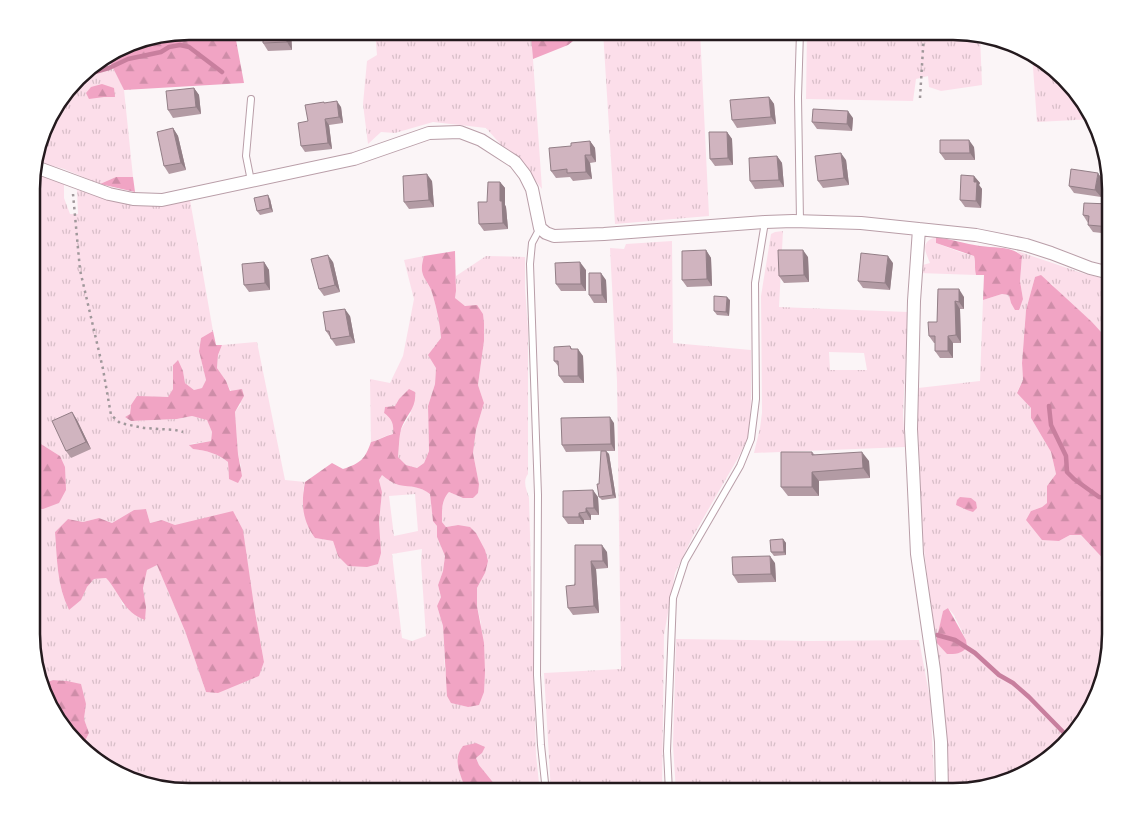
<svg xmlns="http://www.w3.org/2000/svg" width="1142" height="823" font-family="'Roboto Condensed',sans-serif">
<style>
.grass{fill:url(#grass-tufts);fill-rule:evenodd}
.forest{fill:url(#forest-firs)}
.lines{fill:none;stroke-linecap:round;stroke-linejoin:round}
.stream{stroke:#c87f9e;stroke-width:4.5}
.service-casing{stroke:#b99ea8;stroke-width:8}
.minor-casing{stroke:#b99ea8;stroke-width:14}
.path{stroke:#a0989b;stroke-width:2.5;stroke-dasharray:2.5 4;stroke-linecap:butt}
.service{stroke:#fff;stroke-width:6}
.minor{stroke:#fff;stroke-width:12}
.wall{fill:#b39ba4}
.shaded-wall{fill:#927e86}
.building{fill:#d0b4bf;stroke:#927e86}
.rim{fill:none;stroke:#241a1e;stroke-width:2.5}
</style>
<defs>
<pattern id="grass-tufts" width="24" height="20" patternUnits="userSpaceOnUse" patternTransform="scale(1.25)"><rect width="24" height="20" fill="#fcdeea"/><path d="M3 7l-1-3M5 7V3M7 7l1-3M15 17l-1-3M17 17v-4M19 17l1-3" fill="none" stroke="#d8bec8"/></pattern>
<pattern id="forest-firs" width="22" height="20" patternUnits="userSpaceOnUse" patternTransform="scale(1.25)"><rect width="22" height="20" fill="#f1a4c4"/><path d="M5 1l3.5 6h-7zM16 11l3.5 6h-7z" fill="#ce8da8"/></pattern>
</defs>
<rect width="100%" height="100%" fill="#fbf5f7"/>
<path class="grass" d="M375,31H531L542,189L515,154L503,147L486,128L433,122L395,133L381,132L368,144L363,104L367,61L377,55Z
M603,31H700L709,216L615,224Z
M807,32H963L980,35L982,85L941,91L929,87L928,76L916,79L913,101L806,99Z
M119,51L110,62L124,90L133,177H116L100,184L64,169L35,161L52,110L85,70Z
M1032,54L1049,64L1094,119L1037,122Z
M33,172L64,184V198L70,214H78L77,190L126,203L190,200L213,331L201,338L199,351L206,380L202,388L194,390L185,383L183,371L177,361L173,365V389L168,397L157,398L131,405L130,414L125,417L131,421L177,419L192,416L207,419L212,432L211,441L190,444L193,449C207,451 217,453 228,462L229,479L241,467L238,454L235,412L241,404C231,393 225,380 217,368L218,355L222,345L257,342L285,480L305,482L303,491L315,538L333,541L338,556L379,522L382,492L379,480L382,474C399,490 414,481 430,494L433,520L437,526V537L445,556L443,571L438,585L441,597L437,606L443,626L445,671L452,703L468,707L481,623L477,606V588L485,573L458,525L446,527L442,522C442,510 441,502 449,492L463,498H473L479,484L473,453L476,430L484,403L478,385L484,341L483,314L459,303L455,298L456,291V276L486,256L525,257V287L528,330V474C522,482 527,490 529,498L536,755L540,792H496V786L479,765L476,758L482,753L476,743L464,785L466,792L179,791L129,780L93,759L82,747L89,733L84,719L86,704L67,681L53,680L42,684L33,655V508H43L60,456L33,439V357L41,352L37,320L33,308ZM415,494L418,531L394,536L389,496ZM146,509L150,523L162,520L175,525L254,606L264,662L259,675L206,692L185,631L157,564L147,570L143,587L146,607L123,605L116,589L106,578L94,579C84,589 80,601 69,610C57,586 57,559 55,532L68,519L83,522L99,518L112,523L134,510ZM422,549L421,562L426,636L412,641L402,638L392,554Z
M783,231L779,307L908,312L903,414L905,447L754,453L760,428L762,413L761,296L771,234L775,232ZM829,352L864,353L867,370H830Z
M936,237V243L960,252L974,256C976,262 974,268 976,275L919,273V266L930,263C925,251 920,242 936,237Z
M672,241L673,343L751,350V401L749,435L738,458L693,536L675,573L664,635L662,792H551L544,673L621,669L617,381L610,248L624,249L626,244Z
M1017,251L1085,274L1110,280V336L1108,337L1101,333L1092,322L1064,298L1052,284L1035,277L1026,310L1022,363L1023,380L1017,392L1031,408V418L1051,452L1056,474L1047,486V503L1042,507L1031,511L1059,541L1070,535H1081L1110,566V644L1099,694L1078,730L1023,776L948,792L947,735L923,542L918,433V388L980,381L983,300L1002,294L1010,295L1011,303L1023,299L1020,281L1022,257ZM948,608L954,615L966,640L940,626L943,611Z
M424,256C417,279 429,278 433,296C437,310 440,324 441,339L433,348L436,368L435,384L428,406L429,451L424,463L417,468L406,465L398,457L400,431L411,413L399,399L395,406L385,407L384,413C392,419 394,424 393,434C385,435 379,440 371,442L370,379L390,383L403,356L414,299L404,260Z
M676,639L812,641L919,640L930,699L935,792H676L673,745Z"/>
<path class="forest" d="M189,31H224L236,40L244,83L124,90L110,62C131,35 157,36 189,31Z
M539,31H586L568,45L533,59L531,36Z
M102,84L114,88L115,97H104L89,99L86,93L91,87Z
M116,177H133L135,192L100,184Z
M936,237C951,239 965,244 980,246C994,248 1012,246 1022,256L1020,281L1023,299L1019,310H1015L1011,303L1009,295L1002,294L983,300L984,275H976C974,267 976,263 974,256L936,243Z
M455,251L456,291L455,298L465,306L477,305L483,314L484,323V341L478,385L484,403L476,430L473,453L479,484L478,493L473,498H463L449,492C441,501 442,511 442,522L446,527L458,525L470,527L476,533L485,550L488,561L485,573L477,588V606L484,643L485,672L484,692L479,705L468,707L451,703L447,696L443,626L437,606L441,597L438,585L443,571L445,556L437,537V526L433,521L430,494C420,486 411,487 399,485C392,483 387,479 382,475L379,480L382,492L379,522L381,553L378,564L367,567L348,566L338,556L333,541L315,538C302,520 301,504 305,482L332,463L343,469C361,463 365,459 371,442C379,440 385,436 393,434C394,424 392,419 384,413L385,407L395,406L399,399L409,389L415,392C417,408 406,415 401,429C399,437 399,448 398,457L406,465L417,468L424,463L429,451L428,406L435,384L436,368L428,355L441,338C440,324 437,310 433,296C429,278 417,279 424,256Z
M1041,275L1092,322L1101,332L1108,337L1110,336V394L1106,405L1110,422V566L1081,535H1070L1059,541L1042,540L1026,520L1031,511L1042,507L1047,503V486L1056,474L1051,452L1031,418V408L1017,393L1023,380L1022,363L1026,310L1035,277Z
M37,320L41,352L33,357V322Z
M213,331L216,345H222L218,355L217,368L226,381L230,391L242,389L244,396L235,412L238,454L242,476L238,483L229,479L228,462C217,453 207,451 193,449L189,445L211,441L212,432L207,420L192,416L177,419L131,421L125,417L130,414L131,405L137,396L168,397L173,389V365L178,360L183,371L185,383L194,390L202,388L206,380L199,351L201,338Z
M33,439L60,456L65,467L66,490L59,503L43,509L33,508Z
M960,497L971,498L976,502L977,508L973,512L967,510L956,505L957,500Z
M146,509L150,523L162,520L175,525L233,511L243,530L254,606L264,662L259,676L218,693L206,692L185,631L157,565L147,570L143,588L146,607L145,620C123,612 120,593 106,578L94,579L87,587L81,600L69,610C57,586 57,559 55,532L68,519L83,522L99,518L112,523L134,510Z
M948,608L966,640L967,647C962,654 955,654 947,654L936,642L943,611Z
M53,680L67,681L81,684L86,704L84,719L89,733L82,747L52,713L42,684Z
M476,743L485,747L482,753L476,758L479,765L496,786V792H466C462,775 451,761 463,746Z"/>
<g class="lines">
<path class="stream" d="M80,76L109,68L128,59L161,52L169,47L180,45L189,47L222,72
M1049,406L1051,425L1066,456L1067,472L1074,479L1099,497L1109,498L1110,501
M937,635L955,640L975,653L999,675L1013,683L1029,697L1069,738"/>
<defs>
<path id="service" d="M251,181L246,156L251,99
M800,221L798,97L800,32
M540,228L532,243L530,264L538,495L537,675L541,745L546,792
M669,792L667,751L673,598L685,561L740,466L751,439L756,399L755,283L765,222"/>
<path id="minor" d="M33,166L109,194L133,199L162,200L354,159L429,133L460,132L481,140L515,162L525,175L532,189L540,228L546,233L554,236L604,234L765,222L793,221L861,223L976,235L1026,245L1051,253L1090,268L1110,273
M919,229L914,301L911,429L913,468L917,554L934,670L941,742L942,792"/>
</defs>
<use href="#service" class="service-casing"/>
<use href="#minor" class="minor-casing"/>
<path class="path" d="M920,98L924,32
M73,194L80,270L103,369L111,415L120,423L144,428L175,430L183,432"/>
<use href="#service" class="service"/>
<use href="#minor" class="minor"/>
</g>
<path class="wall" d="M291,31L292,50L268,51L263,43Z
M324,31H349V33L328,37Z
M194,88L199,95L201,114L173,118L168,110Z
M769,97L774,104L776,124L737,128L732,120Z
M325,103L341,107L343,123L329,125L332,149L305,152L301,146L308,121Z
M853,118L852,131L817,129L812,122Z
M173,128L178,136L186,170L169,174L164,166Z
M727,132L732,139L733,165L715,166L710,159Z
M590,141L595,148L596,162L590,163L592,179L573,181L570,177L556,178L551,171L571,146Z
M974,147L975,160H945L940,153Z
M777,156L782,163L784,187L755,189L750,181Z
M846,160L849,185L823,188L818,181Z
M974,176L980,183L979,185L982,189L981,208L965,207L960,200Z
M1103,180L1101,197L1074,193L1069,186Z
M432,181L434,207L409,209L404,202Z
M500,182L505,188V205L506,207L508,229L484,231L479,224L487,202Z
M270,199L273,212L260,215L257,211Z
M1110,204V234L1093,232L1088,225V223L1083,215Z
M706,250L711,258L712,286L687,287L682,280Z
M808,257L809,282L784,283L779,276Z
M264,262L269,270L270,290L249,292L244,285Z
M333,262L340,292L324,296L319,289Z
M893,263L890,290L863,288L858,281Z
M586,270V291H561L556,284Z
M606,280L607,303H594L589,295Z
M938,289L964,297V309H960L961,343H953V358H940L935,351V343H934L929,336L937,322Z
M730,300L729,316L717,315L714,311Z
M350,316L355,343L336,346L326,331Z
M570,346L572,349L583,356L584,383H564L559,376V367L554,361Z
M72,412L77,420L91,449L71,458L66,451Z
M614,423L615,451H606L609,454L616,498L602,500L599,497V484L603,451L566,452L562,445Z
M812,452L815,455L869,461L870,478L819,481V496H788L781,487Z
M598,497L599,515H591V520H584V524H568L563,517Z
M783,539L786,543V555L774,556L771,552Z
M575,545L607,552L608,568L596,569L599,613L573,615L568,608L575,582Z
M775,563L776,582L738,583L733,575Z"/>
<path class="shaded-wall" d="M287,31H291L292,50L287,42Z
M194,88L199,95L201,114L196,107Z
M769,97L774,104L776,124L771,117Z
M337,101L341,107L343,123L339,117Z
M848,111L853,118L852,131L847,124Z
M325,119L329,125L332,149L328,143Z
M173,128L178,136L186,170L181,163Z
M727,132L732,139L733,165L728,158Z
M969,140L974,147L975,160L970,153Z
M590,141L595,148L596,162L591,155Z
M841,153L846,160L849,185L844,178Z
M585,155L590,163L592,179L586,172Z
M777,156L782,163L784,187L779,180Z
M1098,173L1103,180L1101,197L1095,190Z
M427,174L432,181L434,207L429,200Z
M974,176L980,183L979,185L982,189L981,208L976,201L974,182Z
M500,182L505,188V205L506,207L508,229L503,223L500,201Z
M268,195L270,199L273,212L270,208Z
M706,250L711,258L712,286L707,279Z
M803,250L808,257L809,282L804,275Z
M328,255L333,262L340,292L335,285Z
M888,256L893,263L890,290L885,283Z
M264,262L269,270L270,290L265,283Z
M580,262L586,270V291L581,284Z
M601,273L606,280L607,303L602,295Z
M959,289L964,297V309L959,302Z
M727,297L730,300L729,316L726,312Z
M955,301L960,309L961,343L956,335Z
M345,309L350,316L355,343L350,336Z
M948,336L953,343V358L948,351Z
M578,349L583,356L584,383L578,376Z
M72,412L77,420L91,449L86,442Z
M610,417L614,423L615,451L611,444Z
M606,451L609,454L616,498L613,495Z
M862,452L869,461L870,478L863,468Z
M812,472L819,481V496L812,487Z
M593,490L598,497L599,515L594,508Z
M586,508L591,515V520L586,512Z
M579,513L584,520V524L579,517Z
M783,539L786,543V555L784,552Z
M602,545L607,552L608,568L603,561Z
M770,556L775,563L776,582L771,574Z
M591,561L596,569L599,613L594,606Z"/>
<path class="building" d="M263,31H287V42L263,43Z
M194,88L196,107L168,110L166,91Z
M769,97L771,117L732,120L730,100Z
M337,101L339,117L325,119L328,143L301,146L298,123L308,121L305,105L324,102V103Z
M813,109L848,111L847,124L812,122Z
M173,128L181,163L164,166L157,132Z
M709,132H727L728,158L710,159Z
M940,140H969L970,153H940Z
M590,141L591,155H585L586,172L567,173V169L551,171L549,148L571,146V143Z
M841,153L844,178L818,181L815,156Z
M777,156L779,180L750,181L749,158Z
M1071,169L1098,173L1095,190L1069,186Z
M427,174L429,200L404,202L403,176Z
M961,175L974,176V182H977L976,201L960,200Z
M488,182H500V201H502L503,223L479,224L478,202H487Z
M268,195L270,208L257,211L254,198Z
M1084,203L1110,204V227L1088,225L1089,216L1083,215Z
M706,250L707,279L682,280V251Z
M778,250H803L804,275L779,276Z
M861,253L888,256L885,283L858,281Z
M328,255L335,285L319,289L311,259Z
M264,262L265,283L244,285L242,264Z
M580,262L581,284H556L555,263Z
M589,273H601L602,295H589Z
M938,289H959V302L955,301L956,335L948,336V351H935V336H929L928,322H937Z
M714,296L727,297L726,312L714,311Z
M345,309L350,336L331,339L329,331H326L323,312Z
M570,346L571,349H578V376H559L558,361H554V347Z
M72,412L86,442L66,451L52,421Z
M610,417L611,444L562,445L561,418Z
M601,451H606L613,495L599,497L597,484H599Z
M781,452H812V455L862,452L863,468L812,472V487H781Z
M593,490L594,508H586V512L579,513V517H563V491Z
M783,539L784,552H771L770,540Z
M575,545H602L603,561H591L594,606L568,608L566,586L575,585Z
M770,556L771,574L733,575L732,557Z"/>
<path d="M0 0H1142V823H0ZM189 40H953A149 149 0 0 1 1102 189V634A149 149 0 0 1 953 783H189A149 149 0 0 1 40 634V189A149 149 0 0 1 189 40Z" fill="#fff" fill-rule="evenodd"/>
<path class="rim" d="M189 40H953A149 149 0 0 1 1102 189V634A149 149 0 0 1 953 783H189A149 149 0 0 1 40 634V189A149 149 0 0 1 189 40Z"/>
</svg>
